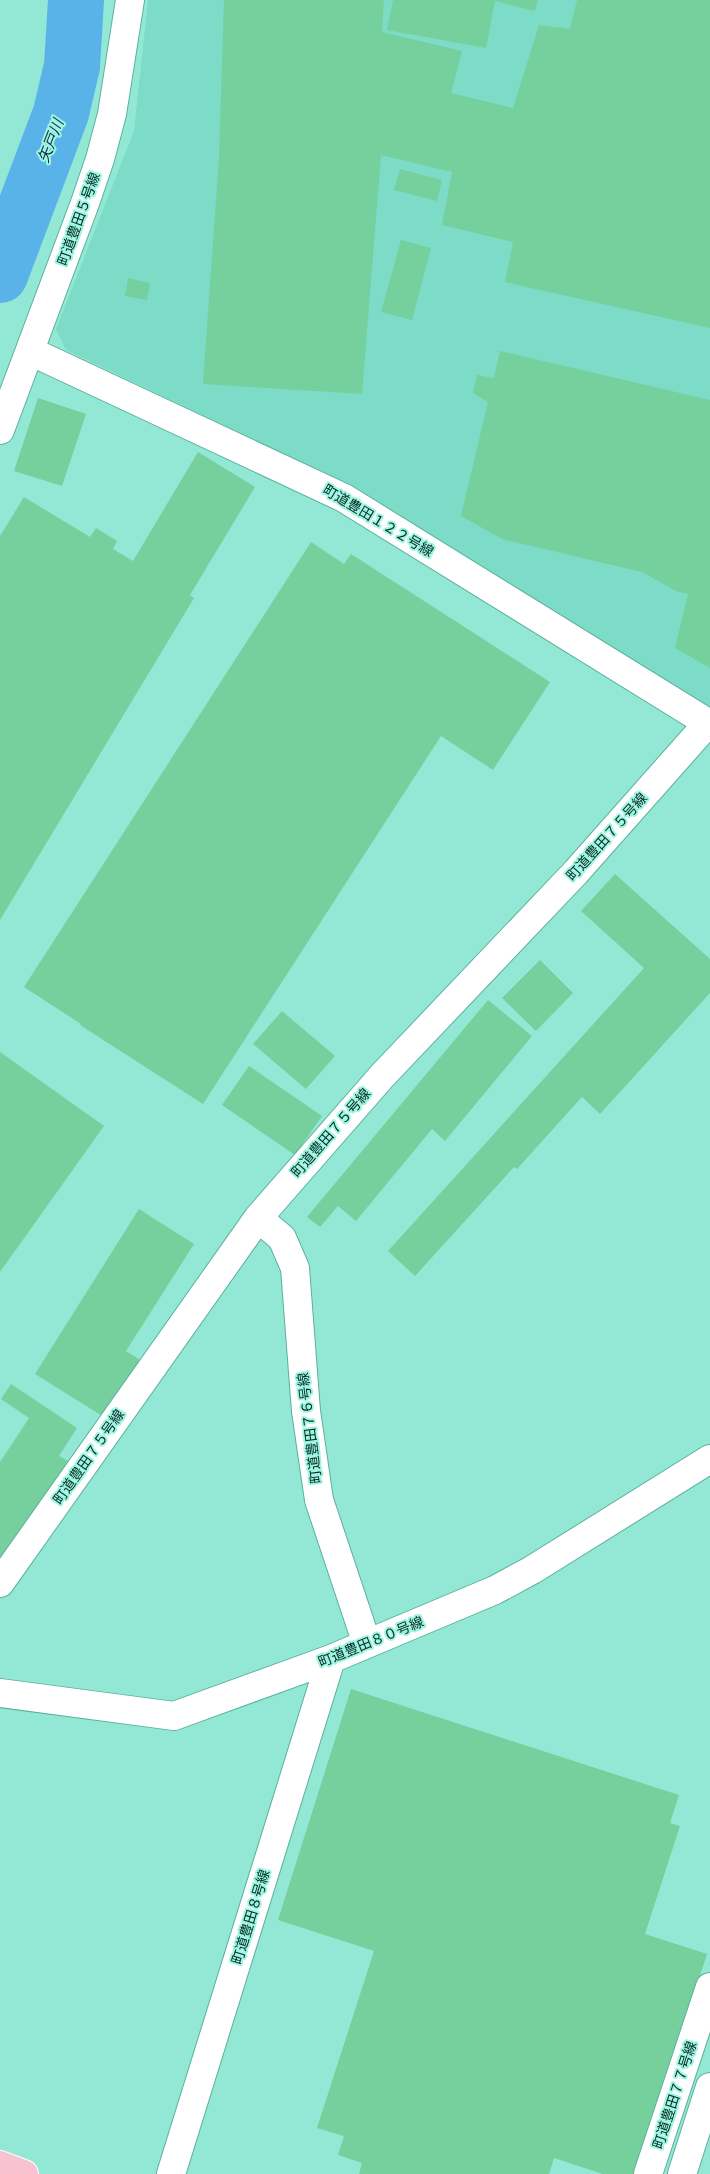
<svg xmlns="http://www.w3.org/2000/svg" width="710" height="2174" font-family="'Fira Sans','Noto Sans JP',sans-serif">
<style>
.built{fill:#7cdcc7}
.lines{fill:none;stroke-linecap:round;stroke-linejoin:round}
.river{stroke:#59b2e8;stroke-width:56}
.building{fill:#75d09d}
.minor-casing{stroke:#5bb19e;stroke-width:30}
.trunk-casing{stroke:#fff;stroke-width:30}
.minor{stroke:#fff;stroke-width:28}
.trunk{stroke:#f8c2d3;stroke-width:28}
.labels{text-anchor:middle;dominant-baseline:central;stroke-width:4;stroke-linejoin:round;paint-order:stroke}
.street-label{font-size:14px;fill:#042b24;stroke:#9ff5e1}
.water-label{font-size:15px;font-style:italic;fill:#0c3349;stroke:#9ff5e1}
</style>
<rect width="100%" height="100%" fill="#92e8d4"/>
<path class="built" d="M148,0H710V709L355,488L66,350L56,329L134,131Z"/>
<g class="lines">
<path class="river" d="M0,275L61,113L72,66L76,0"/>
</g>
<path class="building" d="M224,0H384L382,32L462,51L451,93L513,108L539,25L570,29L577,0H710V328L505,282L513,242L442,225L452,172L381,155L362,394L203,384L219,157Z
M393,0H538L535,11L495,1L486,48L387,30Z
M400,169L442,180L437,201L394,190Z
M401,240L431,248L412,320L381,312Z
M128,278L150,283L147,300L125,296Z
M500,351L710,400V668L675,648L688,594L676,591L642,572L502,539L461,516L488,402L473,393L477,375L494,378Z
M38,398L86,414L62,486L14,471Z
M198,452L255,487L190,595L194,598L0,920V536L24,497L90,537L96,528L117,541L113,549L133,561Z
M311,542L344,564L351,554L550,682L493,770L441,736L203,1104L80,1025L81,1024L24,987Z
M615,874L710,959V993L600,1114L582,1097L517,1169L514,1167L415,1276L388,1251L644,968L581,911Z
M540,960L573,993L536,1031L502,998Z
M488,1000L532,1036L445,1141L432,1129L356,1221L338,1206L320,1227L307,1217Z
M282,1011L335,1056L306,1089L253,1044Z
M0,1052L104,1126L0,1272Z
M249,1066L322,1116L295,1155L222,1105Z
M139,1209L194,1244L126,1351L140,1360L104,1417L35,1374Z
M11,1384L77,1428L59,1456L68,1461L0,1564V1462L29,1418L1,1399Z
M351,1689L679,1795L670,1823L680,1826L645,1934L707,1954L636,2174H603L554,2158L549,2174H359L362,2163L338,2155L344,2136L317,2128L374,1951L278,1920Z"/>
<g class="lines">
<defs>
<path id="minor" d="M30,351L344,498L708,723
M0,430L85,203L100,159L112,114L130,0
M258,1218L282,1238L295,1268L306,1411L319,1500L367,1644
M0,1583L258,1218L382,1076L576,872L708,723L710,725
M0,1693L174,1716L331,1659L495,1590L532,1570L710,1459
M171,2174L331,1659
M648,2174L710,1987
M682,2174L710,2087"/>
<path id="trunk" d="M0,2165L24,2174"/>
</defs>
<use href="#minor" class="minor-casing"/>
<use href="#trunk" class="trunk-casing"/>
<use href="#minor" class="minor"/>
<use href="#trunk" class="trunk"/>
</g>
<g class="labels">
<g class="street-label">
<text transform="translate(79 219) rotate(-70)">町道豊田５号線</text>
<text transform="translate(378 521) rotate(31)">町道豊田１２２号線</text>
<text transform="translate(607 837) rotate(-48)">町道豊田７５号線</text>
<text transform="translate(331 1133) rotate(-49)">町道豊田７５号線</text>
<text transform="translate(310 1428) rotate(-97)">町道豊田７６号線</text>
<text transform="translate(89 1457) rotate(-55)">町道豊田７５号線</text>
<text transform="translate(371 1642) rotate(-22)">町道豊田８０号線</text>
<text transform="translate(251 1917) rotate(-73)">町道豊田８号線</text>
<text transform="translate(675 2095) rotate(-72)">町道豊田７７号線</text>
</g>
<g class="water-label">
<text transform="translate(51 141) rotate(-69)">矢戸川</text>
</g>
</g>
</svg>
